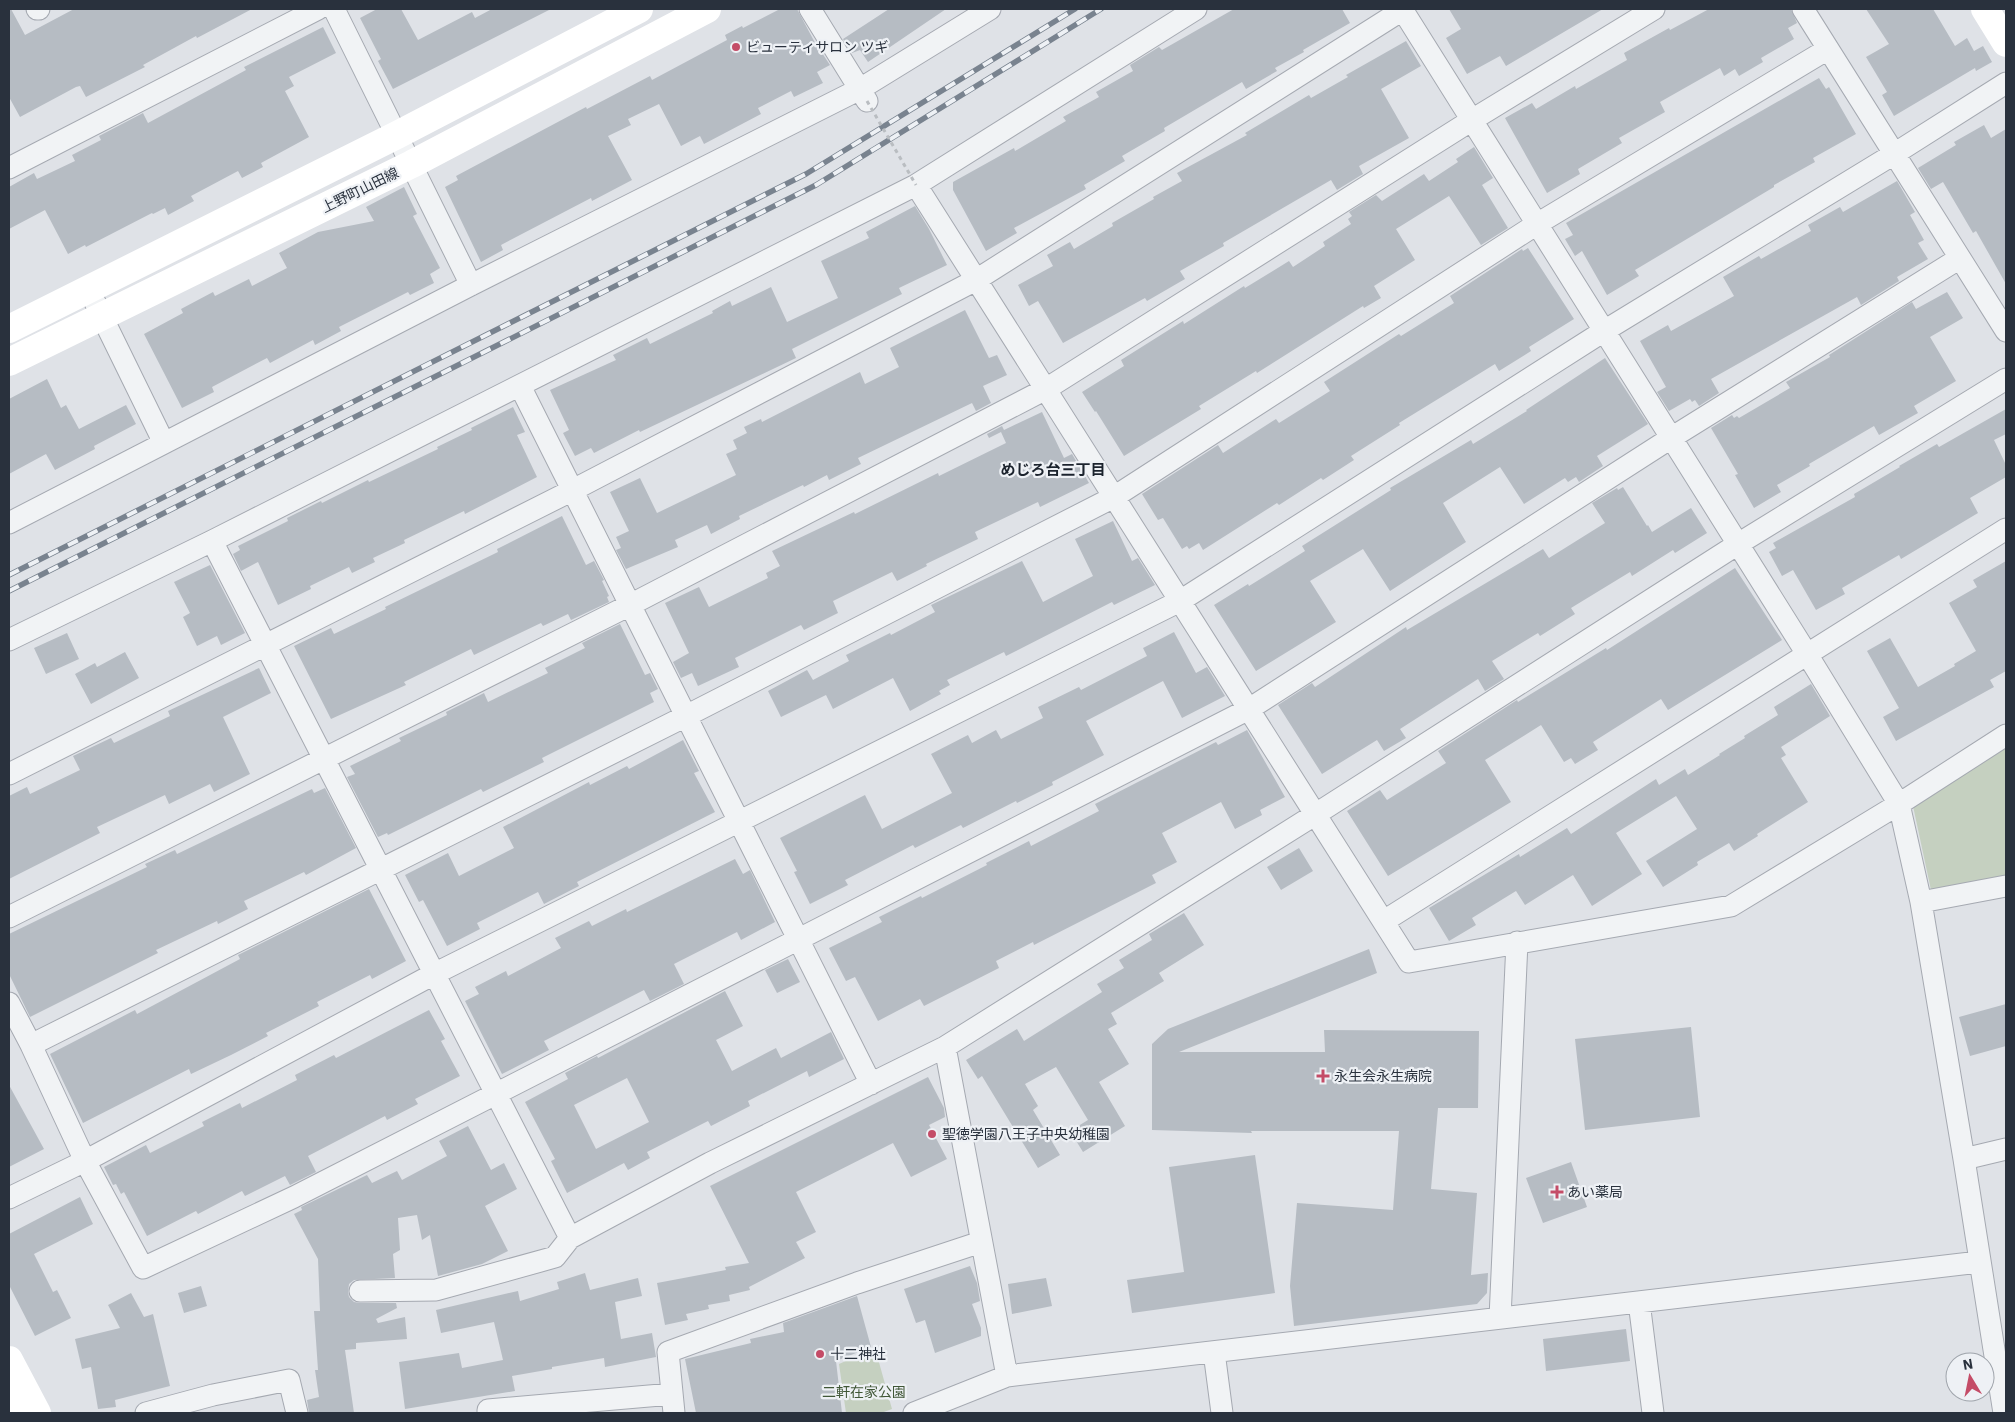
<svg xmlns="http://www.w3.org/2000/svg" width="2015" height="1422" font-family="'IBM Plex Sans','Noto Sans JP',sans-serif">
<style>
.green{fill:#c5d0c0}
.building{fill:#b6bcc3;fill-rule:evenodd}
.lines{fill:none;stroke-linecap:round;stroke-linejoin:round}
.street-casing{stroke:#a5a9b1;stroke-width:23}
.street{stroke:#f1f3f5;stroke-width:21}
.secondary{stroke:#fff;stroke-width:28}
.rail-casing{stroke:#79838f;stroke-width:5.5}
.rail{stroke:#eef1f5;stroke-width:4;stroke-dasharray:11;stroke-linecap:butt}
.path-bridge{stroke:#b9bdc1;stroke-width:3;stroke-dasharray:4 4;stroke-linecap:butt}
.poi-dot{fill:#c44c67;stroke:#eef1f5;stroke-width:2}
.labels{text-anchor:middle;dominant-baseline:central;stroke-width:4.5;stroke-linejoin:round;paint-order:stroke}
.poi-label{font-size:14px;fill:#29313d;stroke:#eef1f5;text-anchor:start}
.street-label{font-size:14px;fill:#29313d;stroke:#eef1f5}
.park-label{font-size:14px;fill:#405737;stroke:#eef1f5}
.neighbourhood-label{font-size:15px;font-weight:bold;fill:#1b232d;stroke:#eef1f5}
</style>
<rect width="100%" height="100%" fill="#dfe2e7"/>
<path class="green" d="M2006,747V876L1931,890L1913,806Z
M875,1348L892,1409L881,1413H846L839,1364Z"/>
<path class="building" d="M9,9H11L25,35L74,9H252L197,38L196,36L143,65L145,67L86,97L80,86L76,87L20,117L9,97Z
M377,9H401L418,40L472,12L475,18L492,9H551L393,89L378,61L381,59L360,18Z
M780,9H797L821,54L822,53L830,65L817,72L823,83L794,97L791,91L758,108L761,114L704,144L700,136L681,146L659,104L628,119L631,125L608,136L632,180L592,201L591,198L501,245L503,250L481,262L445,187L458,180L456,176L586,107L587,109L650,76L652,80L727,40L725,35L742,26L743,28Z
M889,9H946L868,62L860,50L852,53L843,39Z
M1234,9H1342L1350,23L1303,50L1304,52L1275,68L1277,71L1246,89L1242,82L1164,128L1165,131L1122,156L1125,161L1084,185L1086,189L1014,228L1017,233L986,251L953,190V182L1014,148L1015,151L1066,121L1063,117L1099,97L1096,92L1133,71L1130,65L1159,47L1162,50Z
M1449,9H1603L1506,66L1500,56L1467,74L1446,38L1461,29Z
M1709,9H1791L1797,23L1788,28L1794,39L1761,58L1763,62L1739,76L1735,69L1724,76L1720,68L1660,102L1665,112L1619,138L1622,143L1578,169L1580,174L1547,193L1505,118L1532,103L1536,109L1575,86L1576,89L1627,60L1624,53L1669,28L1670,30Z
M1866,9H1933L1955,46L1967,38L1974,51L1983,46L1992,62L1976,71L1975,68L1894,116L1882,95L1887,92L1866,57L1889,44Z
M323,27L336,53L289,77L294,86L285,91L309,137L261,163L263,167L242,178L238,171L191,196L194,201L168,215L165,208L153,214L152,213L86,247L85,245L68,254L45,210L9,229V187L34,173L37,179L75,161L72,155L101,140L99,136L143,113L148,123L246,70L244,67Z
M1406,41L1421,66L1381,89L1409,138L1359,166L1363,174L1337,190L1331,180L1223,243L1224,246L1180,271L1185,279L1147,301L1145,298L1063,343L1038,301L1029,306L1018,285L1053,266L1047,255L1070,242L1074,249L1113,226L1112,223L1154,199L1153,197L1182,181L1177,173L1247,135L1245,133L1309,95L1311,98L1348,77L1346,75Z
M1819,78L1826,89L1829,87L1856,134L1813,158L1815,162L1774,185V187L1635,270L1639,276L1607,295L1582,251L1575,256L1565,239L1573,235L1566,223Z
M1984,125L1991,138L2006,129V284L1976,231L1973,233L1943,182L1931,189L1918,168L1956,145L1954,142Z
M1474,147L1493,178L1482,185L1508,228L1481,245L1449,196L1396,229L1415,260L1374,286L1381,298L1364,308L1363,306L1257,373L1256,371L1199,406L1201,409L1124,456L1096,411L1095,412L1082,392L1124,366L1121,360L1183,321L1184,324L1244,286L1245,288L1289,261L1293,267L1325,246L1323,242L1351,224L1348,219L1352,216L1349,212L1376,195L1382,201L1424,174L1429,181L1458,162L1456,159Z
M1897,181L1915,212L1910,215L1924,240L1918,243L1928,259L1897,277L1899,281L1861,305L1857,297L1711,379L1719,393L1699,406L1695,400L1692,402L1690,399L1669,411L1657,392L1666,387L1640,341L1668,325L1671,331L1734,296L1723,277L1759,256L1761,259L1811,231L1808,225L1840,207L1843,212Z
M404,187L417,214L413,216L440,268L430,274L434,283L410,295L408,292L339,327L341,331L315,345L313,340L270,363L267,358L212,387L214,392L182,408L144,334L183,313L181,309L213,292L215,296L249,279L252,286L287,268L279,253L318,232L374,221L366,207Z
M915,206L929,229L947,265L899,288L902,294L792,349L796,358L640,432L639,430L594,453L591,448L575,456L563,433L569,430L550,390L616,360L613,355L647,338L650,344L713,313L712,311L730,301L732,306L771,287L787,322L838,298L821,261L869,238L866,232Z
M1528,248L1574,319L1529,347L1531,351L1499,371L1495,364L1399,423L1400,425L1351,456L1354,460L1323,480L1321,478L1279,505L1277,503L1203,550L1199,543L1189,549L1187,546L1182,549L1163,518L1158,520L1142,494L1218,445L1223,453L1276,419L1279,423L1330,391L1324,382L1399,334L1401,336L1454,303L1450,296L1522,249L1523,251Z
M1947,292L1963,318L1930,337L1956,381L1914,406L1918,413L1879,435L1874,426L1809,464L1810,466L1777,485L1781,492L1754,508L1735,475L1738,474L1711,428L1732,415L1734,418L1737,416L1739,418L1790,388L1786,382L1830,357L1829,355L1912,302L1916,309Z
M965,310L989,358L997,355L1007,375L983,386L991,403L976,411L972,403L858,458L861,464L829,480L827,475L804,487L803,485L739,516L740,519L711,534L707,525L675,540L678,547L626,569L616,550L621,548L616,537L629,531L610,492L640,478L657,513L736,475L726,454L737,449L733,440L747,433L744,427L761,419L762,422L860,372L865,384L899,367L890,348Z
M1605,358L1648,424L1597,456L1603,466L1579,482L1576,477L1568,482L1565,478L1524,504L1500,467L1443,503L1466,542L1390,591L1363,549L1310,581L1336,622L1256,671L1214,605L1248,584L1249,586L1305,551L1302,546L1391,490L1390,488L1471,440L1473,444L1527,411L1526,410Z
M47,379L61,408L66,405L79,429L126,405L136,424L94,446L95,449L55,470L46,454L9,474V399Z
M513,407L525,432L517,435L537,477L465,514L464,511L404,540L405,543L373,558L375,562L352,573L349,567L310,586L311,589L278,605L258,562L241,571L233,554L240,550L238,546L288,521L287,518L321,501L322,503L368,480L369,482L438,449L437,447L472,430L471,428Z
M2006,409V434L1994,440L2006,465V477L1970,498L1978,513L1901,559L1899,555L1842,588L1845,594L1816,610L1793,570L1782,576L1769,552L1776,548L1773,543L1855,497L1854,494L1900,467L1899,466L1937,444L1939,447Z
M1042,412L1064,458L1072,454L1089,483L1040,507L1038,502L975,532L978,539L926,564L927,566L897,581L892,572L833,601L838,613L804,630L801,625L735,658L739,667L698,686L692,673L681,678L673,662L689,653L665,603L699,587L709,607L768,578L766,573L780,566L772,551L854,512L855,514L938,473L939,476L1006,443L1001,432L989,438L987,434L1002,426L1004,430Z
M1623,487L1647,526L1648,525L1652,532L1691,508L1707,533L1675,553L1673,550L1632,576L1630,572L1571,608L1575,614L1540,636L1538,633L1492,661L1504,679L1485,691L1478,679L1400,729L1406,738L1384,751L1377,740L1322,774L1278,705L1312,683L1315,687L1406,627L1407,630L1543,549L1549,558L1605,523L1592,503L1617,488L1618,490Z
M562,516L586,565L594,561L604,580L602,581L609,596L607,597L609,602L571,620L568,614L543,626L541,623L474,655L471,649L404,682L406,685L331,719L294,646L331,628L334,634L386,609L385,607L498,552L497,549Z
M1113,521L1132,561L1138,558L1155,585L1114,605L1112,602L1006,656L1004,652L947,680L950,685L939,691L941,694L910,711L893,678L833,709L826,695L781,717L768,691L807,670L813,680L849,661L846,655L890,633L891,635L935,612L931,605L1022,561L1043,602L1093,576L1075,539Z
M2006,561V671L1990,680L1994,687L1896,741L1883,717L1899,708L1867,651L1890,638L1918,687L1955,666L1954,664L1976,651L1949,603L1977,587L1973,580Z
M210,565L245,633L221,645L217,636L197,646L183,617L190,613L174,582Z
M1735,568L1782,640L1668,710L1661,699L1593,742L1598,750L1575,764L1571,758L1564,762L1541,725L1485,760L1511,802L1388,876L1347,811L1380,790L1387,800L1446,763L1438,751L1517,700L1518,702L1606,648L1607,650Z
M620,624L645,675L650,673L658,689L650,693L654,702L542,758L544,762L483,792L481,789L388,835L387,833L378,837L347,777L355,774L350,766L401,741L399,738L447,715L446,712L484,693L488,702L548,673L545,668L585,648L582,643Z
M1174,632L1196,673L1207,667L1225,696L1182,718L1163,681L1086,721L1104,755L1052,782L1053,785L1017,803L1016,801L963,828L961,825L915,848L913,845L845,880L848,885L810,904L794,872L797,871L780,838L865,795L882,829L952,793L931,754L968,735L972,743L996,730L1001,739L1043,718L1038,707L1079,687L1081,690L1147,656L1143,648Z
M67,633L79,659L46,674L34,648Z
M125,652L139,678L91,704L75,674L95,663L97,667Z
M259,668L271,693L223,717L250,774L214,792L210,784L169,804L165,795L97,827L100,833L9,879V796L27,787L30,794L80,770L73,756L111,738L114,743L170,716L168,711Z
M1811,684L1830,716L1781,747L1786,755L1781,758L1808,802L1757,834L1758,836L1734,851L1729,843L1697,862L1698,865L1663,887L1646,861L1697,829L1676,796L1616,833L1642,874L1592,906L1573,875L1525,905L1516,891L1472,918L1476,925L1449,941L1429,908L1519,854L1520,857L1567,828L1571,834L1656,779L1659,785L1685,769L1688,775L1720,755L1719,754L1745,738L1744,736L1778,715L1774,707Z
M1247,730L1285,797L1260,810L1262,815L1235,829L1221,802L1162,833L1177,862L1152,875L1156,883L1034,945L1033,942L996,961L999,968L924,1006L920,999L878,1021L855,977L846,981L829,948L882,922L879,917L921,896L922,898L987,865L986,863L1029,841L1031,846L1099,811L1095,804L1216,742L1218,745Z
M683,740L699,771L694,773L715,812L577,882L579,886L544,904L538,892L477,923L480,929L447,946L423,900L419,902L405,875L448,853L459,876L514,848L503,827L589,782L590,785L627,766L629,769Z
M325,788L356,848L306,875L304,872L244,901L248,909L218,924L217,921L156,950L158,953L30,1017L9,974V934L147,867L145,864L175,850L177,854L312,789L314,793Z
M1299,848L1313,871L1281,890L1267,867Z
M735,859L743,874L750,870L775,922L741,940L737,932L674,964L684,984L650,1001L644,990L544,1041L549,1050L502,1074L465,1001L479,994L475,987L506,971L508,976L561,948L555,938L589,921L592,926L626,909L627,912Z
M369,889L406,961L372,979L370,975L317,1002L319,1006L266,1033L268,1036L231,1055L191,1074L189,1069L83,1123L50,1054L135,1010L137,1014L240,959L238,955Z
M1184,913L1204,945L1159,973L1164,981L1111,1013L1117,1024L1108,1029L1129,1064L1099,1082L1125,1126L1083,1152L1070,1131L1088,1120L1056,1067L1025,1084L1038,1106L1033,1110L1060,1155L1038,1168L982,1076L978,1079L966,1060L1017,1029L1024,1041L1102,992L1097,984L1124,968L1119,960L1152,940L1149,934Z
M1369,949L1377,973L1179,1052H1325L1324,1030L1479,1031L1478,1108H1438L1431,1189L1477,1193L1471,1275L1488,1273L1487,1293L1477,1304L1294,1326L1290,1286L1297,1203L1393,1210L1399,1131H1251L1252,1133L1152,1130V1044L1168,1029Z
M788,959L800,982L777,993L765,970Z
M725,991L743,1026L716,1040L732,1071L776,1048L781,1058L831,1032L844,1059L809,1077L807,1071L748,1101L750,1106L711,1126L708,1121L647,1152L650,1158L628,1170L624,1163L567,1193L551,1161L555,1159L525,1102L568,1079L565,1073L597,1056L598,1058ZM627,1078L649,1122L596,1149L574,1105Z
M2006,1004V1046L1970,1056L1959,1017Z
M429,1010L445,1039L441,1041L460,1076L415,1099L418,1104L387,1120L385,1116L308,1156L316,1172L290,1185L285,1176L245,1196L242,1191L198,1214L196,1211L147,1236L124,1192L121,1194L116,1184L113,1185L104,1167L146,1145L150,1153L204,1126L202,1122L240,1103L242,1108L297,1080L295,1075L334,1055L336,1058Z
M1691,1027L1700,1117L1585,1130L1575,1039Z
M928,1077L944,1108L945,1117L929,1125L947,1159L911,1177L893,1143L796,1192L816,1232L796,1242L805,1258L749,1287L750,1290L729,1295L730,1301L708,1305L709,1309L686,1314L688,1320L665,1325L657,1283L726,1270L725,1267L749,1263L710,1186Z
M9,1085L44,1149L9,1167Z
M468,1126L491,1170L504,1163L517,1189L485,1206L508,1251L482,1264L438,1276L430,1235L422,1240L417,1215L398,1218L400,1250L393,1254L395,1278L354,1280L349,1284L348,1292L349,1297L354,1302L360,1303H396L397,1308L376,1319L378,1323L405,1317L407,1339L356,1343V1349L345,1350L354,1413H309L307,1400L319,1397L315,1370H318L314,1311H320L318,1259L294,1214L302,1210L301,1207L367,1175L372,1183L397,1171L402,1180L447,1156L439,1141Z
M1255,1155L1275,1293L1132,1313L1127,1280L1184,1272L1169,1167Z
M1571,1162L1587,1207L1543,1223L1526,1178Z
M80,1197L93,1224L34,1254L53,1292L57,1290L71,1318L35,1336L9,1285V1234Z
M970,1266L977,1283L980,1301L972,1304L981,1328V1336L935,1353L925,1320L916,1323L904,1289Z
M585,1273L590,1290L638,1278L642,1296L615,1302L621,1339L652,1333L656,1357L605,1367L604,1358L552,1367V1369L512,1376L515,1391L405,1409L399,1362L459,1353L462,1368L503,1360L494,1322L441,1333L436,1310L518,1291L520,1301L559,1289L557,1282Z
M1046,1278L1052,1306L1012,1314L1008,1284Z
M201,1286L207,1306L184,1313L178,1293Z
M131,1293L144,1317L153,1314L170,1386L115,1400L116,1407L98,1409L91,1367L82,1369L75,1339L120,1328L108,1305Z
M857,1296L871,1347L836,1361L842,1413H696L685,1359L751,1343L750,1339L784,1332L783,1323Z
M1626,1329L1630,1361L1546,1371L1543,1339Z"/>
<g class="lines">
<defs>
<path id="street" d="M37,9H39
M334,9L471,285
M810,9L867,101
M1402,9L1807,654L1899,804L1921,902L1964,1159L2004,1413
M1803,9L2006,331
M9,168L318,9
M916,185L1409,962L1731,906L1899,804L2006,735
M89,290L164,443
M520,386L871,1084
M9,523L471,285L860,89L990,9
M212,541L570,1238
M9,640L212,541L916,185L1196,9
M9,774L573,490L976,280L1404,9
M1921,902L2006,886
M9,917L630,605L1046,389L1472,120L1654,9
M1384,921L2006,529
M9,1003L31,1045L85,1161L143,1268L294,1197L1249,709L1671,438L1960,258
M31,1045L686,716L1114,497L1537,224L1828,49
M945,1047L1007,1376
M1964,1159L2006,1149
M9,1198L85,1161L434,974L1180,601L1604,331L1894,154L2006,83
M360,1291L436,1290L555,1257L570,1238L710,1163L945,1047L1316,814L1738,544L2006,379
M1639,1302L1653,1413
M1500,1318L1517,942
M1214,1352L1222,1413
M146,1413L213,1395L289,1380L297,1413
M488,1413V1410L672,1394
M674,1413L668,1352L857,1283L981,1242
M914,1413L1007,1376L1979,1262"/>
</defs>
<use href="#street" class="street-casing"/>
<use href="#street" class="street"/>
<path class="secondary" d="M1985,9L2006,43
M9,329L397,135L639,9
M9,362L412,164L707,9
M9,1360L37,1413
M9,1405L13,1413"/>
<defs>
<path id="rail" d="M9,575L806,174L1075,9
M9,591L816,185L1101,9"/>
</defs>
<use href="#rail" class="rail-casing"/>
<use href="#rail" class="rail"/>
<path class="path-bridge" d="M867,101L916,185"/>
</g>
<g class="poi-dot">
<circle cx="736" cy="47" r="5"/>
<path d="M1320.5 1068.5h5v5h5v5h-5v5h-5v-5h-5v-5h5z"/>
<circle cx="932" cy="1134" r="5"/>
<path d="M1554.5 1184.5h5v5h5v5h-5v5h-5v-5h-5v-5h5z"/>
<circle cx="820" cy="1354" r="5"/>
</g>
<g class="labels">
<g class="poi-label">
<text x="746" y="47">ビューティサロン ツギ</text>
<text x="1334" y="1076">永生会永生病院</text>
<text x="942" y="1134">聖徳学園八王子中央幼稚園</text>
<text x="1567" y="1192">あい薬局</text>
<text x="830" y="1354">十二神社</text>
</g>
<g class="street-label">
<text transform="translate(360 190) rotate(-26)">上野町山田線</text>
</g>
<g class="park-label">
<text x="864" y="1392">二軒在家公園</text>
</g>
<g class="neighbourhood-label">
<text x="1053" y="469">めじろ台三丁目</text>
</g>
</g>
<rect width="2015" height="1422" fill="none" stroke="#29313d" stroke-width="20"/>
<g transform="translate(1970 1377) rotate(350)"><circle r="24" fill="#eef1f5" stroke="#9fa4ab"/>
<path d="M0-4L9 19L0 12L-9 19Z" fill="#c44c67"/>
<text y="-8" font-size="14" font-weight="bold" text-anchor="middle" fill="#29313d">N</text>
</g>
</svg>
